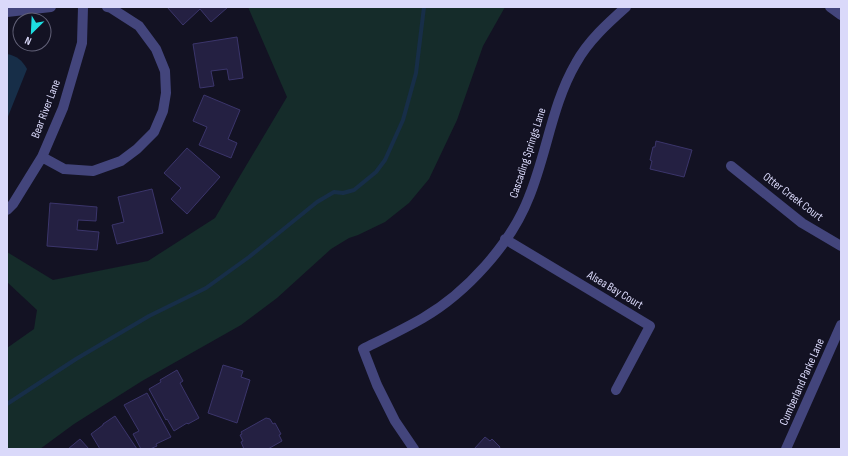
<svg xmlns="http://www.w3.org/2000/svg" width="848" height="456" font-family="'Sofia Sans Condensed',sans-serif">
<style>
.green{fill:#152c2a}
.water{fill:#172e48}
.lines{fill:none;stroke-linecap:round;stroke-linejoin:round}
.stream{stroke:#172e48;stroke-width:4}
.building{fill:#242042;stroke:#3b356b}
.minor{stroke:#43457c;stroke-width:10}
.labels{text-anchor:middle;dominant-baseline:central;stroke-width:3;stroke-linejoin:round;paint-order:stroke}
.street-label{font-size:12px;fill:#dad9fa;stroke:#131223}
</style>
<rect width="100%" height="100%" fill="#131223"/>
<path class="green" d="M248,7H505L483,46L457,120L429,179L409,203L385,222L358,235L349,238L331,249L277,298L241,325L142,381L74,424L40,449H7V348L34,329L37,310L7,282V252L53,280L148,261L215,218L287,97Z"/>
<path class="water" d="M7,54C17,56 22,60 27,69L7,119Z"/>
<g class="lines">
<path class="stream" d="M7,404L76,359L149,316L206,288L249,257L317,202L334,192L343,193L354,190L376,172L385,160L403,120L416,73L424,7"/>
</g>
<path class="building" d="M167,7H228L211,22L200,9L183,25Z
M237,37L243,78L229,80L227,69L211,71L214,86L200,88L193,44Z
M204,95L240,110L228,139L237,143L231,158L199,145L207,127L193,121Z
M656,141L692,150L684,177L650,169L652,161L650,160L653,147H655Z
M187,148L220,177L187,214L171,199L181,188L164,173Z
M152,189L163,233L117,244L112,225L124,222L118,197Z
M50,203L97,207L96,221L78,220L77,230L99,232L97,250L47,246Z
M223,365L243,371L241,377L250,380L237,423L208,413Z
M177,370L183,381L180,383L199,418L188,424L187,423L174,431L167,419L166,420L149,389L161,382L160,380Z
M147,393L171,437L156,444L157,446L150,449H141L133,434L139,431L124,405Z
M115,416L137,449H100L91,434L103,425V424Z
M266,418L270,419L273,424L275,423L281,434L279,435L282,441L268,449H244L241,442L243,441L240,435L242,434L241,432Z
M485,437L490,441L492,439L500,447L499,449H474Z
M80,439L89,449H68Z"/>
<g class="lines">
<path class="minor" d="M830,7L841,15
M7,12L51,7
M42,157L64,169L93,171L121,161L137,149L154,132L163,111L166,93L165,71L156,49L139,26L111,8L107,7
M731,166L802,223L841,246
M7,210L13,204L42,157L63,108L82,43L83,7
M505,239L650,326L616,390
M414,449L395,421L377,385L363,349C383,339 404,329 423,318C466,293 511,244 529,197C547,153 552,104 576,63C588,41 608,23 626,7
M786,449L841,325"/>
</g>
<g class="labels">
<g class="street-label">
<text transform="translate(46 109) rotate(-69)">Bear River Lane</text>
<text transform="translate(528 153) rotate(-72)">Cascading Springs Lane</text>
<text transform="translate(793 197) rotate(37)">Otter Creek Court</text>
<text transform="translate(615 290) rotate(31)">Alsea Bay Court</text>
<text transform="translate(802 382) rotate(-66)">Cumberland Parke Lane</text>
</g>
</g>
<rect width="848" height="456" fill="none" stroke="#dad9fa" stroke-width="16"/>
<g transform="translate(32 32) rotate(204)"><circle r="19" fill="#131223" stroke="#636279"/>
<path d="M0-3L7 15L0 10L-7 15Z" fill="#1edde1"/>
<text y="-6" font-size="11" font-weight="bold" text-anchor="middle" fill="#dad9fa">N</text>
</g>
</svg>
